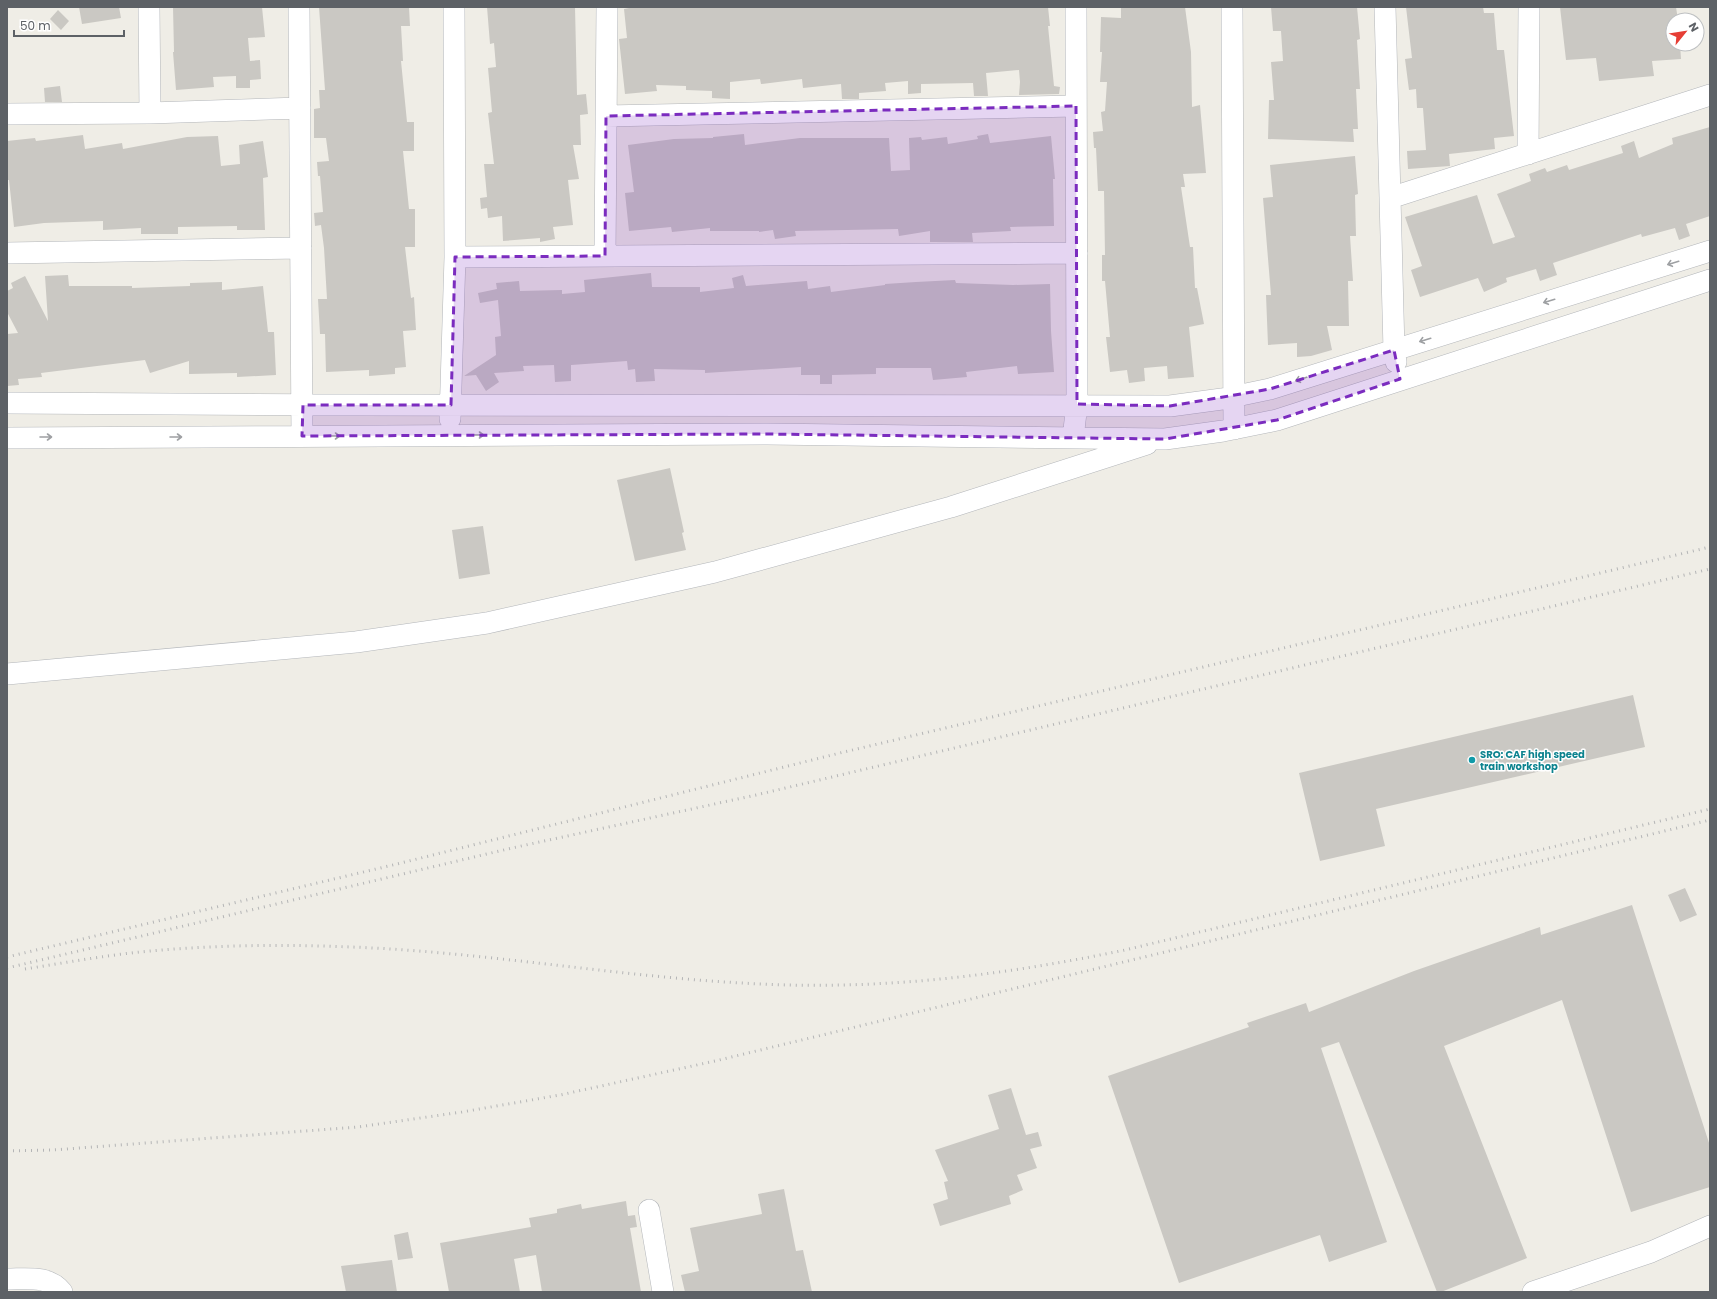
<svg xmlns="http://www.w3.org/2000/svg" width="1717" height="1299" font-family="Poppins,sans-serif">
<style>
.building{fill:#cac8c3}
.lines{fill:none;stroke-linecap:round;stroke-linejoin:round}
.minor-casing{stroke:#b3b6ba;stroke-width:22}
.minor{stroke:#fff;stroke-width:21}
.rail{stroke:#b4b5b6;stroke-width:3;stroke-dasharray:1 5;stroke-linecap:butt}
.oneway{stroke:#9ea0a3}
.marked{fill:#7b2cbf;fill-opacity:0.2;stroke:#7b2cbf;stroke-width:3;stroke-dasharray:8 5;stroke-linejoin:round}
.culture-dot{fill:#0f9aa8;stroke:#fff;stroke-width:1.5}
.labels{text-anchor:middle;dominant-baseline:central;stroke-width:3;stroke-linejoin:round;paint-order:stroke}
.culture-label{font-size:10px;font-weight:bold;fill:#0d838f;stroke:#fff;text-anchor:start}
</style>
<rect width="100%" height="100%" fill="#efede6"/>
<path class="building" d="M79,7H119L121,18L82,24Z
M173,7H211V8L262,7L265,37L248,38L250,61L260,60L261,79L250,80V88H236V76L213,77L214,87L176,90L173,52H174Z
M319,7H409L410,26H401L403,61H401L407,122H414V151H403L409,209H415V247H405L411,298L414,297L416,330L403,331L406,367L395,368V374L369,376V370L326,372L325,334H320L318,299H327L324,248L321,225L315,226L314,213L323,212L320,176H318L317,162L329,161L326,138H314V109L320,108L319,90H325Z
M487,7H575L577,95L586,94L588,114L580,115L581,145H573L579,179L568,180L573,225L553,227L555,239L540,242V238L503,241L502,216L488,218L487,208L481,209L480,198L487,197L484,164H494L488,113L492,112L488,68L496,67L494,43L490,44Z
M634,7H1048L1050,26H1048L1054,86L1060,87L1059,94L1019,95L1020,82L1019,70L986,73L988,96H974L973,83L921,84V93L908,94V81L885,83L886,91L859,93V99H842L841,84L803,88L802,79L761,84L760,79L730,82V99L712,98V91L686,90V86L656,85L657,91L625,94L619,39L627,38L624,9Z
M1121,7H1185L1191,52L1192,107L1200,105L1206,173L1183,174L1185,187H1181L1190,247H1193L1195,288H1197L1204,324L1189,327L1194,377L1168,379L1167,366L1144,368L1145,381L1129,383L1127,370L1110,372L1106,337H1110L1105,281H1102V255H1105L1104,191H1098L1096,148H1094L1093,132L1103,131L1101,112L1105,111L1107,82H1100L1102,52H1100L1101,17L1121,18Z
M1271,7H1357L1360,39L1357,40L1360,89H1356L1358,129H1353L1354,142L1268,139L1269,100H1274L1271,62L1283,61L1281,31H1273Z
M1406,7H1483L1484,13H1494L1497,50H1504L1514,136L1494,138L1495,149L1449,154L1450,166L1408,169L1407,151L1426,150L1423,108H1417L1416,89L1409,90L1405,59L1412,58Z
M1560,7H1676L1678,20H1673V44H1680L1681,59L1652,61L1654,76L1599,81L1596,58L1566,60Z
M58,10L69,21L61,30L50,19Z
M60,86L62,102H45L44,88Z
M1710,127V216L1686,224L1690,236L1679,240L1675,228L1642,237L1641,234L1553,263L1557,275L1540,281L1536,269L1506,278L1507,282L1484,292L1478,278L1420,297L1411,270L1422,266L1405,217L1477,195L1493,244L1515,237L1497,194L1531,181L1529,174L1545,168L1547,172L1567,165L1569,170L1623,153L1621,146L1634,141L1639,158L1673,144L1672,138Z
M744,134L745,145L800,138H889L891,171L910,170L909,138L921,137L922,140L947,137L948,144L978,139L977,136L988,134L990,143L1051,136L1055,179H1053L1054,226L1010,227L1011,231L972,233L973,242H930V231L899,236L898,229L795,231L796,236L775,239L773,230L759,232V231H710V228L672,232L671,227L629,231L625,193L634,192L628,145L674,139L713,138V137Z
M83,135L85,149L122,143L123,149L187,137L218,136L221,166L240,164L239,145L263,141L268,177L263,178L265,230H237V226L178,227V234H141V228L103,230V221L44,223L14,227L9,180H7V141L35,138L36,141Z
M1355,156L1358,194L1355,195L1356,236H1350L1353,281H1348L1349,326H1327L1332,350L1311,356L1297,357V343L1268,345L1266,295H1271L1263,198L1273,197L1270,165Z
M651,273L652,287H700V292L734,288L732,278L743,275L746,286L807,281L808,289L830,286L831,292L885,285V284L916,282L955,280L956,283L1013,285L1050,284L1051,331L1054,372L1018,374L1017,366L966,372L967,377L933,380L931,368H876V374L832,375V384H820V375H801V367L705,373V370L654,369L655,381L636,382L635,369L628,370L627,361L571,365V381L555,382L554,365L523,366L524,371L494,373L499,382L486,391L476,375L464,376L496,355L495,337L501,336L498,300L480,303L478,293L497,289L496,283L519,281L520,291L562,290V294L585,292L584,280Z
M68,275L69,286H132V288L190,286V283L222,282V290L263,286L268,332H274L276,375L237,377V373L189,374V361L150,373L145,360L41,373L42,377L18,379L19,385L7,386V334L18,333L7,312V291L13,288L11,283L25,276L48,321L45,276Z
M670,468L684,532L682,533L686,550L635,561L617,480Z
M483,526L490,574L459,579L452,530Z
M1633,695L1645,747L1376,809L1385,846L1320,861L1299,773Z
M1685,888L1697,915L1680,922L1668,895Z
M1632,905L1710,1146V1187L1631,1212L1562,1000L1444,1046L1527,1258L1441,1292H1437L1339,1042L1321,1048L1387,1242L1329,1262L1320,1235L1179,1283L1108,1076L1249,1027L1247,1023L1306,1003L1309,1012L1414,971L1540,927L1541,935Z
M1011,1088L1026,1135L1038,1132L1042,1146L1030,1149L1037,1168L1017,1175L1023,1190L1009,1196L1011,1204L940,1226L933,1204L948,1199L944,1182L948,1181L935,1150L999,1129L988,1095Z
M784,1189L796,1251L803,1250L812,1292H685L681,1275L699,1271L690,1228L762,1214L758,1194Z
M626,1201L628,1216L635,1215L637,1227L630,1228L641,1292H542L536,1255L514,1259L520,1292H449L440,1243L531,1227L529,1218L557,1213V1209L581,1204L582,1209Z
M408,1232L413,1258L398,1260L394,1235Z
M392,1260L397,1292H346L341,1266Z"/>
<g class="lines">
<defs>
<path id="minor" d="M149,7L150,113
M299,7L302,436
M1232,7L1234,429
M1385,7L1394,350L1396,362
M7,114L150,113L300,108
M606,116L1076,106
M1528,154L1529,7
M1390,198L1710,95
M7,253L301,248
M605,256L607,7
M455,257L1077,253
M7,403L357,405L1170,406L1222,399L1270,389L1710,251
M450,419L455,257L454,7
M7,438L767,434L1165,439L1223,431L1277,420L1710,280
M1073,438L1077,404L1076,7
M7,674L356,642L487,623L715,572L951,507L1147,444
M649,1210L663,1292
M7,1279C27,1279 49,1275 62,1292
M1533,1292L1651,1252L1710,1226"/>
</defs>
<use href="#minor" class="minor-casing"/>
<use href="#minor" class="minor"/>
<path class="rail" d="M7,957L397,864L844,752L1710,547
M7,968L512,848L756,795L1710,569
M25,969C63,963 102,956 140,952C210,945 281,944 351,947C488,952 624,978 761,984C885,990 1004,975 1125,950L1710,809
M7,1151L53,1150L358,1127L462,1112L560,1095L715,1061L1710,820"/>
</g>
<defs><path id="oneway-shaft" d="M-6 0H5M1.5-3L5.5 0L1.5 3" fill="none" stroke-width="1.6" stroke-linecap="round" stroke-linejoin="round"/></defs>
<g class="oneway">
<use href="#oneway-shaft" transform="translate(1673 263) rotate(163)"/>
<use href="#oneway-shaft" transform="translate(1549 301) rotate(163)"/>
<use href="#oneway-shaft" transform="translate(1425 340) rotate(163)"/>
<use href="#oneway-shaft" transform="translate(1301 379) rotate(162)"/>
<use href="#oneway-shaft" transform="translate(478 435)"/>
<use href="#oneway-shaft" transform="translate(334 436)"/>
<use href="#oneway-shaft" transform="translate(46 437)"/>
<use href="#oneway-shaft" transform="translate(176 437)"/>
</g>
<path class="marked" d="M1076,106L1077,404L1170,406L1270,389L1394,350L1400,379L1277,420L1165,439L767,434L302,436L303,405H451L455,257L605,256L606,116Z"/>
<circle class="culture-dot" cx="1472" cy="760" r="4"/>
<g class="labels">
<g class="culture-label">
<text x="1480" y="754">SRO: CAF high speed<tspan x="1480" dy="12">train workshop</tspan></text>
</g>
</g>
<rect width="1717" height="1299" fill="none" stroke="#5d6166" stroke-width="16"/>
<g transform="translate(1685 32) rotate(60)"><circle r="19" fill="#ffffff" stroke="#bec0c2"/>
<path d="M0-3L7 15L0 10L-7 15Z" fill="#e63e35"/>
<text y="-6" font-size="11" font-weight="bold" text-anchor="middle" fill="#5d6166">N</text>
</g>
<path d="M14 30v6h110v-6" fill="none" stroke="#5d6166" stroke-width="2"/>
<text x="20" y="30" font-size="12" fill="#5d6166" stroke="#ffffff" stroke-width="3" paint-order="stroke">50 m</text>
</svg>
